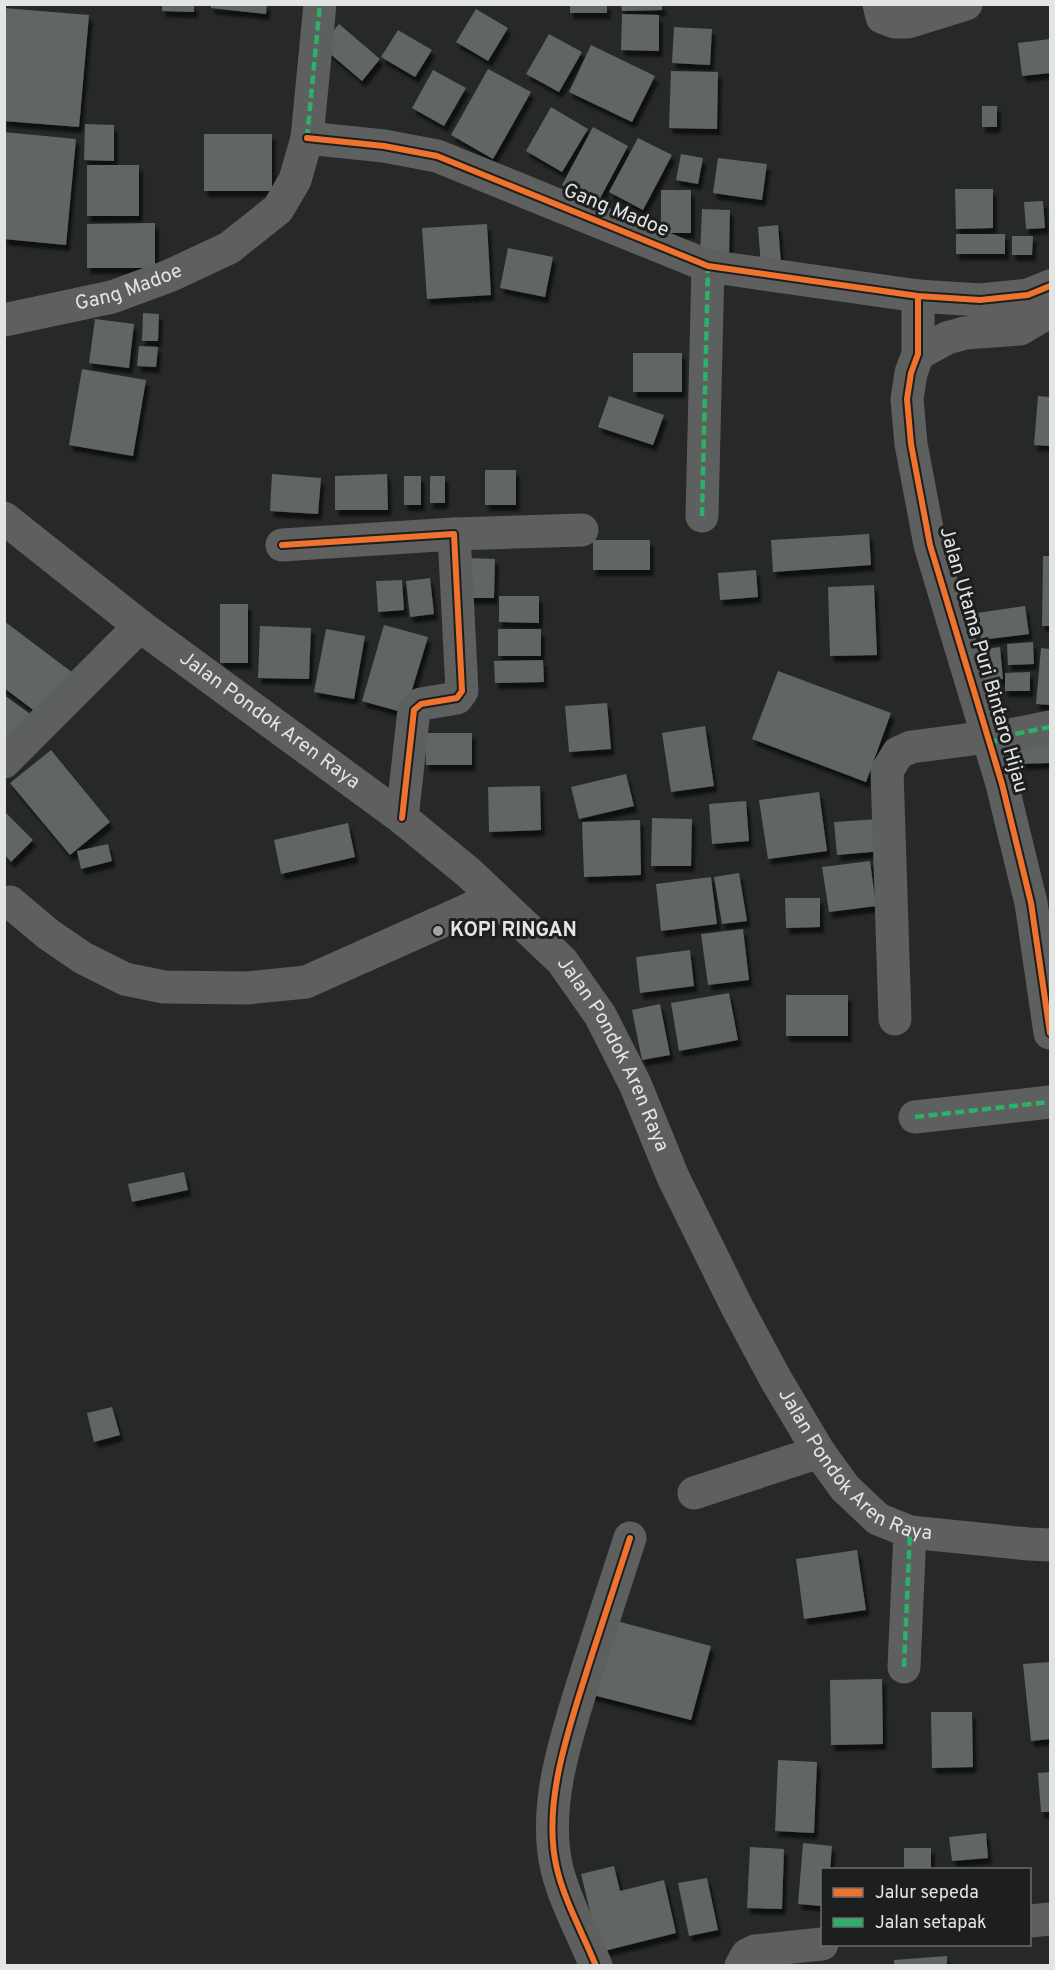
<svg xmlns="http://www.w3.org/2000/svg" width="1055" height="1970" font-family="Overpass,sans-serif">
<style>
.building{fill:#5e6664;filter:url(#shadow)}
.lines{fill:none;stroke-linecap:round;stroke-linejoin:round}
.minor{stroke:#5e5f5f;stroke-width:33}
.major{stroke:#5f5f5f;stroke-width:33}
.quiet{stroke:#2db169;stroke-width:4.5;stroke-dasharray:9 4.5;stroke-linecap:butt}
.cycleway-casing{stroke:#1d1f1f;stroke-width:10}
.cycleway{stroke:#ef722f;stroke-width:6}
.poi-dot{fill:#a1a3a3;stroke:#1d1f1f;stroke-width:2}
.labels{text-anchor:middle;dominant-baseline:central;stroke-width:6;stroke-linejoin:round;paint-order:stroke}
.street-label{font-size:20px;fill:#e3e5e5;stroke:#1d1f1f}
.poi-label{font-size:20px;font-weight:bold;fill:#e3e5e5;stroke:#1d1f1f;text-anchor:start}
</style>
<defs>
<filter id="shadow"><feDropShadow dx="3.5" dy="6" stdDeviation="1.5" flood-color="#0009"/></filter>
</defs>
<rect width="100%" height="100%" fill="#272828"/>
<path class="building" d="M162,4H194V12L162,11Z
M211,4H267L266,14L211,8Z
M570,4H607V13H570Z
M621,4H662V10L622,11Z
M4,8L89,15L79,127L4,121Z
M476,9L508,28L488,61L456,42Z
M622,14L659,15V51L621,50Z
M339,24L380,59L362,81L321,46Z
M674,27L712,29L710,65L672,63Z
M398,30L432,50L415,77L381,57Z
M549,34L582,52L559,92L526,74Z
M1050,39V73L1022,76L1018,43Z
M591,45L655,76L632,122L569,92Z
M488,69L531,92L493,159L451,135Z
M433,70L466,88L444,126L412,108Z
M671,71L718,72L717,129L669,128Z
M982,106H997V127H982Z
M551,107L588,129L562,172L526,151Z
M85,124L114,125V161L84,160Z
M593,127L628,146L597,204L562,185Z
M4,132L76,139L66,245L4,239Z
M204,134H272V191H204Z
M638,138L672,155L643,210L609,192Z
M681,154L703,158L698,184L676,180Z
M718,158L767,164L762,200L713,193Z
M87,165H139V216H87Z
M955,189H993V228L956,229Z
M661,190H691V233H661Z
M1043,201L1045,228L1026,229L1024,202Z
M702,209L730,210L729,255L700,254Z
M155,223V268H87V224Z
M487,224L491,295L427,299L422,228Z
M778,225L781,264L761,266L758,227Z
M956,234H1005V254H956Z
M1012,236H1033L1032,255H1012Z
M508,248L553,257L545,297L500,288Z
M143,313L159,314L158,341H142Z
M95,319L134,324L129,368L89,363Z
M139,346L158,347L156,367L137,366Z
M633,353H682V392H633Z
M82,369L146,380L133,456L69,445Z
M609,396L664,415L653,445L598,427Z
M1038,396L1050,397V446L1034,445Z
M485,470H516V505H485Z
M272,474L321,478L318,514L270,511Z
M387,474L388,510H335V476Z
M404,476H421V505H404Z
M430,476H445V503H430Z
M869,534L871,565L773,572L771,540Z
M593,540H650V570H593Z
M1043,556H1050V626H1042Z
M469,558L495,559L494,598H468Z
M756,570L758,597L720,600L718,573Z
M430,578L434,614L410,617L406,581Z
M402,580L404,610L378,612L376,581Z
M874,585L877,655L830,656L828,587Z
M499,596H539V623L499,622Z
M220,604H248V663H220Z
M1025,606L1029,634L981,640L977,613Z
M4,621L73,673L40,715L4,688Z
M384,625L428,637L405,713L362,701Z
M260,626L311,628L309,679L258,678Z
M326,629L365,636L354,699L314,692Z
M498,629H541V656H498Z
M1033,642L1034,664L1008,665L1007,644Z
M1000,647L1003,679L975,681L972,651Z
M1041,648L1050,649V705L1036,704Z
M543,660L544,682L495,683L494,661Z
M778,671L891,713L866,782L752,739Z
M1030,672V691H1005V673Z
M4,695L33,716L4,748Z
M607,703L611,749L569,752L565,706Z
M705,726L714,786L671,792L662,733Z
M426,733H472V765H426Z
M1017,736H1050V763L1017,764Z
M51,750L110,822L70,855L10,783Z
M626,774L634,806L579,819L571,787Z
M540,786L541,830L489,832L488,787Z
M819,792L827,851L768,859L759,800Z
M746,801L749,841L712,844L709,804Z
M5,812L33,840L11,862L5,855Z
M652,818L692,819L691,866H651Z
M879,819L882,851L837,855L834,822Z
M640,820L641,875L584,877L582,822Z
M348,823L355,857L281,874L274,840Z
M108,844L112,861L81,869L77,851Z
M870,861L876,906L829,912L822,867Z
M739,873L747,921L722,924L714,877Z
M711,877L717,924L661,931L656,884Z
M785,898H820V927L786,928Z
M743,929L749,980L708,985L701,934Z
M690,950L694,986L640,993L636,957Z
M729,993L738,1040L679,1051L671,1003Z
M786,995H848V1036H786Z
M660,1004L670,1055L642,1060L632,1010Z
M184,1172L188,1190L132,1202L128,1184Z
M112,1407L120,1435L94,1442L87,1413Z
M857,1550L866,1610L804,1619L796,1559Z
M609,1619L711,1646L691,1720L589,1694Z
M1050,1662V1739L1031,1741L1023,1664Z
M882,1679L883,1744L831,1745L830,1680Z
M931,1712H972L973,1767L932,1768Z
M778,1760L817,1762L814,1833L775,1831Z
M1050,1772V1812H1041L1038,1773Z
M986,1833L988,1858L952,1861L949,1837Z
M803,1843L832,1846L830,1870H822V1906L798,1904Z
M750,1847L784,1849L782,1909L747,1908Z
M904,1848H931V1870H904Z
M614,1866L620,1891L664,1880L676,1933L600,1952L581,1874Z
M707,1878L718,1930L689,1936L678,1883Z
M947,1956V1966H894V1960Z"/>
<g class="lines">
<g class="minor">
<path d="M879,4L882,17L895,22H908L966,4"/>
<path d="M307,138L384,146L437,156L708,266L918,296L980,300L1028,295L1050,286"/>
<path d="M918,296V354L911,373L907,399L911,444L930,545L1002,784L1031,903L1050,1033"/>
<path id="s1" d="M4,320L112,297L169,276L229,248L278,209L295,180L307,138L320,4"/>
<path d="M918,354L947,338L965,333L1020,329L1047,313L1050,309"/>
<path d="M702,516L708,266"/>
<path d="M454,534L582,530"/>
<path d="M282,545L454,534L462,691L457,698L421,704L414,710L402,818"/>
<path d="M990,743L1015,734L1050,727"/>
<path d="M4,762L140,626"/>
<path d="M10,902L48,934L83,958L125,979L164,987L247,988L306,982L494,898"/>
<path d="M895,1019L887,771L898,753L911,747L988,737"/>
<path d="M915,1117L1050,1102"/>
<path d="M694,1493L819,1452"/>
<path d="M904,1667L910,1532"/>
<path d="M1030,1921L1050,1919"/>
<path d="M596,1966C583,1934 565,1902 557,1869C541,1803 570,1726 589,1664C603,1622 616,1580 630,1538"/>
<path d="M741,1966L747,1955L755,1951L822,1944"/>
</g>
<path class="major" id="s2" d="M4,518L140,626L402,818L469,873L562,961L600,1015L635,1084L673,1177L737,1307L775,1378L819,1452L845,1488L878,1519L910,1532L1028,1544L1050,1545"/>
<path class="quiet" d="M307,138L320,4
M702,516L708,266
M990,743L1015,734L1050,727
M915,1117L1050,1102
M904,1667L910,1532"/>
<defs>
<path id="cycleway" d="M307,138L384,146L437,156L708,266L918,296L980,300L1028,295L1050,286
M918,296V354L911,373L907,399L911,444L930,545L1002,784L1031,903L1050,1033
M282,545L454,534L462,691L457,698L421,704L414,710L402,818
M596,1966C583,1934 565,1902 557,1869C541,1803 570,1726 589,1664C603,1622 616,1580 630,1538"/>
</defs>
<use href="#cycleway" class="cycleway-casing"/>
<use href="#cycleway" class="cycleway"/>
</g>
<circle class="poi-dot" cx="438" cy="931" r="6"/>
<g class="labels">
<g class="street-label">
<text transform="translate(616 211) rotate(22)">Gang Madoe</text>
<text stroke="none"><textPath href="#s1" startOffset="129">Gang Madoe</textPath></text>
<text transform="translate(983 660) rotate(74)">Jalan Utama Puri Bintaro Hijau</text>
<text stroke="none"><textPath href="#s2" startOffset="334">Jalan Pondok Aren Raya</textPath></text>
<text stroke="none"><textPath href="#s2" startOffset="820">Jalan Pondok Aren Raya</textPath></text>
<text stroke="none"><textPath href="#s2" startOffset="1306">Jalan Pondok Aren Raya</textPath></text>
</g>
<g class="poi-label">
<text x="450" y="931">KOPI RINGAN</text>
</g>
</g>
<rect width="1055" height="1970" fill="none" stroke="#e3e5e5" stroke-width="12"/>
<rect x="821" y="1868" width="210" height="78" fill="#1d1f1f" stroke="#6c6e6e" stroke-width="1.5"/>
<rect x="833" y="1888" width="30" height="9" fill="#ef722f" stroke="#6c6e6e" stroke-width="1.5"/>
<text x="875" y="1898" font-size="18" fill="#e3e5e5">Jalur sepeda</text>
<rect x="833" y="1918" width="30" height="9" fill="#2db169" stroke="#6c6e6e" stroke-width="1.5"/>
<text x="875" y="1928" font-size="18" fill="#e3e5e5">Jalan setapak</text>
</svg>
